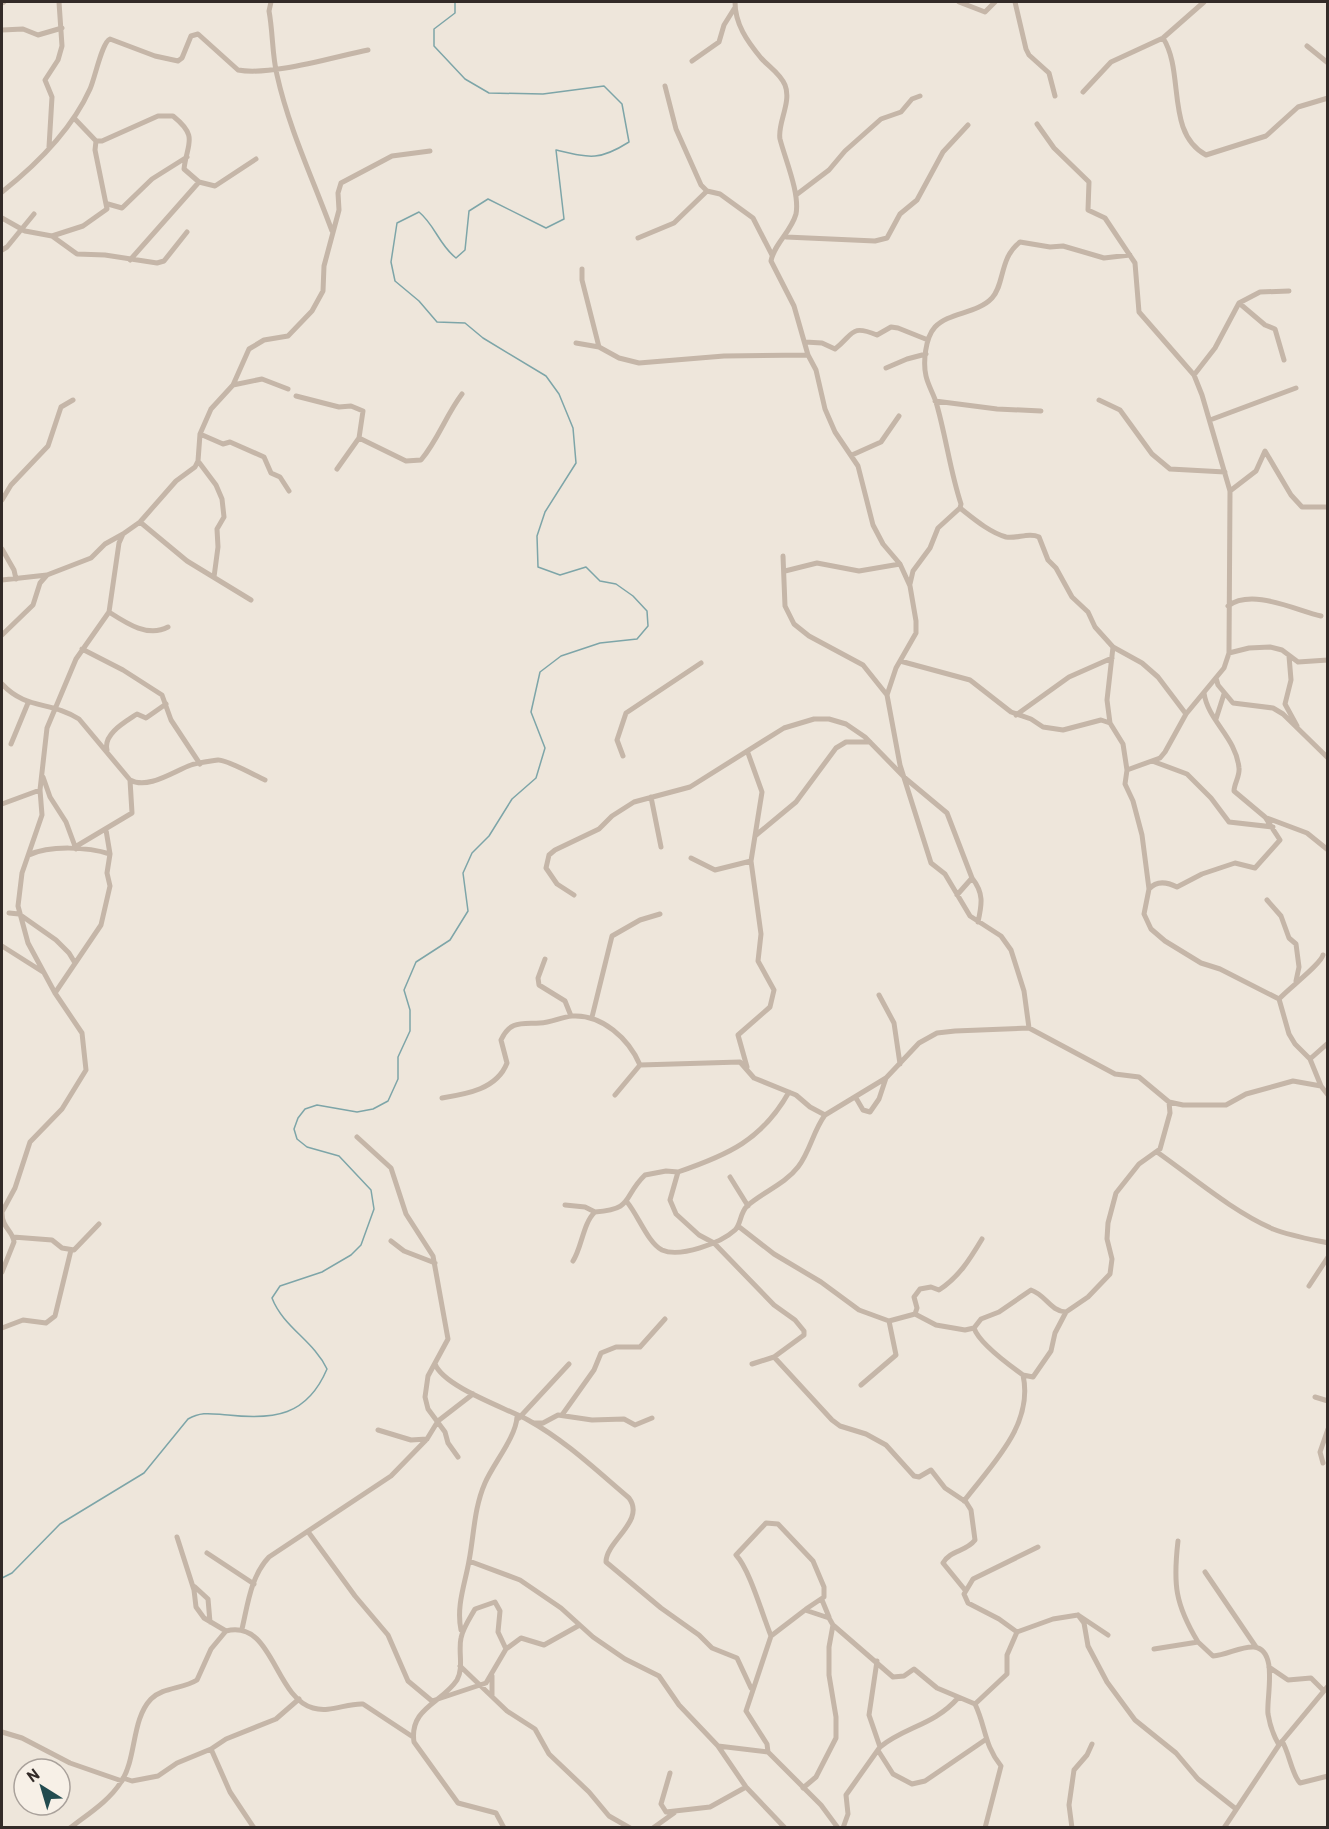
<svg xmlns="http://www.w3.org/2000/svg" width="1329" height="1829" font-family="Barlow,sans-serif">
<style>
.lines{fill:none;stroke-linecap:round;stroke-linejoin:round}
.stream{stroke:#7da5a8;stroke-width:1.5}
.minor{stroke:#c5b6a8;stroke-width:5}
</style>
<rect width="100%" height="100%" fill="#eee6db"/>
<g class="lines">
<path class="stream" d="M2,1578L12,1573L60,1524L144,1473L188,1419C202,1411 212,1414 228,1415C274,1420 307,1416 327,1369C314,1341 283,1327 272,1298L280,1286L322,1272L351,1255L361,1245L374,1209L371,1190L339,1156L307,1147L297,1139L294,1129L298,1118L305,1109L317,1105L357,1112L373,1109L388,1101L398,1079V1057L410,1031V1010L404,990L416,962L450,940L468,911L463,873L472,853L489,836L512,799L536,778L545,748L531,712L540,672L561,656L600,643L637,639L648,626L647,611L633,596L616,584L600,581L586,567L560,575L538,567L537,536L545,512L576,463L573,428L559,394L546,376L483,338L465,323L437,322L419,301L395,281L391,262L397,223L419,212C435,225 439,245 456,258L465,250L469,211L488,199L546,228L564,219L556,150C590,158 599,161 629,142L622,104L604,86L543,94L489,93L465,79L434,46V29L455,13V2"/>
<path class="minor" d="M271,2L269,11C273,32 272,55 277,75C289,129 313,179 332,231
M735,2C735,24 747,41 761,58C769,67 780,73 785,85C792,102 777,124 780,139C785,159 800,193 796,214C791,232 774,244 771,261L794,306L808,355L816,370L825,409L835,432L858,466L873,525L883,544L900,564L910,586L916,621V633L896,668L887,695L900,765L931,863L945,874L970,916L1001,936L1011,950L1024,991L1029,1028
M959,2L985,12L995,2
M1015,2L1026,49L1029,55L1049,73L1055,96
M2,3L4,2
M2,30L23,29L38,35L62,28
M1163,38C1185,72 1165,133 1206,155L1266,136L1298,107L1328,98
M1307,46L1328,63
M692,61L719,42L724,25L734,9
M665,86L676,129L701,185L707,191L720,194L753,218L772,255
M1083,92L1111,62L1163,38L1204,2
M74,118L96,141H102L158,116H173C199,137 187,143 184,169L199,182
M1037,124L1054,148L1089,182L1088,210L1105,218L1135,263L1139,312L1194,375L1202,395L1230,491L1229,653L1224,668L1186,714L1165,752L1160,758L1127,770
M49,147L52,97L45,80L58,60L62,46L59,2
M2,192C36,165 72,129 90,89C95,78 102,42 110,39L155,56L178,61L182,58L191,36L198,34L238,70C271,76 333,57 368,50
M796,195L829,170L845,151L881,119L901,112L912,99L920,96
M108,204L122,208L152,179L187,157
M2,218L25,231L52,236L77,254L105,255L157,263L164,261L187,232
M52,236L83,226L107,209L95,150L96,141
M786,237L875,241L887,238L900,214L917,200L943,152L968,125
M638,238L674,223L707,191
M2,250L7,247L34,214
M130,260L199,182L215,186L256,159
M582,269V280L599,347L619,358L639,363L724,356L808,355
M1239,303L1265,325L1275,329L1284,360
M805,342L822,343L835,349C854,334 850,324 877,335L891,327L898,328L928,340
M576,343L599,347
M886,368L907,359L926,354
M1194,375L1215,348L1239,303L1260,292L1289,291
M233,385L262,379L288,389
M296,396L339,407L351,406L363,411L359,438L337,469
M1099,400L1120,410L1152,454L1170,469L1225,472
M935,401L997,409L1041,411
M1210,420L1296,388
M200,434L223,444L230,442L264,457L271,473L280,477L289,491
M359,438L406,461L421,460C438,440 446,415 462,394
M852,455L881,442L899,416
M198,461L216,485L222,499L224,517L217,529L218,547L214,577
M1230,491L1256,471L1265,451L1291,495L1302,507H1328
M2,500L11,485L48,446L61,407L73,400
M960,508C974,519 989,532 1006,537C1017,539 1029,532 1039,537L1048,560L1056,568L1072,597L1088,612L1095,627L1113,647L1142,663L1158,677L1186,714
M140,522L187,561L251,600
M2,549L14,570L16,579
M783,556L785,606L794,624L809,636L863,665L887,695
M785,571L817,563L859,571L900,564
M2,580L47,575
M910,584L913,571L930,548L938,528L960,508L961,504C950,471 946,436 936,402C933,393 928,385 926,376C923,363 925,338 935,327C949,312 977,314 992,298C1005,284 999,258 1020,242L1050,247L1063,246L1104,258L1130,255
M1228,606C1252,588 1295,610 1321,616
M109,612C126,623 148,638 168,627
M2,635L33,605L40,583L47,575L91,558L105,544L123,534
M82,649L123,670L162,695L171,720L200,764
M1229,653L1249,648L1270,647L1282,650L1298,662L1328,660
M1289,656L1291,680L1285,704L1297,726
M900,661L970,680L1011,712L1031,719L1043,727L1063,730L1101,720L1110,723L1123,744L1127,770L1125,784L1133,801L1142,835L1149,889L1144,914L1151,929L1165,941L1201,963L1220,969L1279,999L1289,1034L1295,1044L1310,1059L1321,1086
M1216,678L1218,685L1233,703L1273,708L1283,714L1328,758
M2,684C26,710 51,701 79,719L130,780L132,813L75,847
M1016,715L1069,677L1112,658
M1216,719L1224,694
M1110,723L1107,700L1113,647
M11,744L28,703
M107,750C103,734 125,722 137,714L146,718L166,704
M623,756L617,740L626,713L701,663
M1152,761L1187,774L1211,798L1229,822L1273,827
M43,777L50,797L66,822L76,849
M130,780C148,790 174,771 191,765C196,763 212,761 218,760C226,759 256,776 265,780
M651,797L661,847
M2,804L40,790
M1267,818L1307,833L1328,850
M755,836L796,802L836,748L846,742H870
M29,855C50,845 88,847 110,854
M691,858L715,870L751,861
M972,878C984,893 982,904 978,922
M1149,889C1157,880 1167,882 1177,887L1202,874L1235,863L1255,868L1280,840L1265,817L1234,791C1234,784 1240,776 1239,768C1236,737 1208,721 1204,693
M574,895L557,884L546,868L549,855L555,850L599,829L612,816L634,802L690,787L784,728L814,719H829L846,724L865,737L905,778L947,813L972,878L957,895
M1267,900L1281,916L1289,938L1296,944L1299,967L1296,981
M9,913L19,914L56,940L69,953L75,963
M2,946L43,972
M545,959L538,978L539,985L565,1001L571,1016
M55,993L101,925L110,886L107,873L110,854L106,830
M879,995L894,1023L900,1064
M1279,999C1288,989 1321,964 1323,955
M592,1017L612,936L640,920L660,914
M1310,1059L1328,1043
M640,1065L740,1062L754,1078L796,1095L810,1107L825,1115L886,1078L919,1043L937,1033L955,1031L1029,1028L1115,1074L1139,1077L1169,1102L1183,1105H1226L1246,1094L1293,1081L1321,1086L1328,1095
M747,1067L738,1035L770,1007L774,990L758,961L761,934L751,861L762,792L748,753
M615,1095L640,1065
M442,1098C467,1094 497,1089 507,1063L501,1040C510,1020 522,1024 540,1023C551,1023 561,1017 572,1016C602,1014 629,1039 640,1065
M856,1098L863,1110L870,1112L879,1099L886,1078
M357,1137L391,1168L406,1214L433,1256L448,1339L428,1376L425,1397L428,1409L445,1432L448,1443L458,1457
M1157,1152C1194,1178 1232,1211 1273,1229C1291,1236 1309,1239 1328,1243
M678,1172L670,1200L676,1214L699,1235L714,1243L774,1305L795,1320L804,1331V1335L774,1357L752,1364
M730,1177L748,1206
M627,1202C638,1215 648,1243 662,1250C680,1258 721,1243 735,1230C741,1224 740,1213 747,1206C763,1192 785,1184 798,1167C810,1152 813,1131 825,1115
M565,1205L585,1207L595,1212
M2,1212L15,1188L30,1142L62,1109L86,1070L82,1033L55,993L28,943L18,906L22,873L42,815L40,790L47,728L76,659L109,612L119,543L123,534L140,522L176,481L195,467L198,461L200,434L211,409L233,385L249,349L264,340L288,336L312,311L323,291L324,266L339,210L338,193L341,183L392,156L430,151
M2,1213C2,1228 13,1231 14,1242L2,1272
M738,1226L774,1254L821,1282L859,1310L889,1321L915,1314L917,1308L914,1297L920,1289L931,1287L939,1290C959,1277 970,1259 982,1239
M13,1237L52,1240L62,1248L74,1250L99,1224
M391,1241L404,1251L435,1263
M573,1261C582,1247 583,1223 595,1212C635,1209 622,1197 645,1175L666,1171L678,1172C728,1155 762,1140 789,1092
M1309,1286L1328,1257
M915,1314L936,1325L965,1330L974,1328
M2,1328L23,1320L46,1323L55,1316L71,1250
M774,1357L832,1420L840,1426L866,1434L886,1445L914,1476L919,1477L931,1470L945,1488L966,1502L971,1510L975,1540C966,1552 950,1550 943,1563L965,1590
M435,1364C444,1387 506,1408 528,1420C566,1441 597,1471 629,1498C646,1521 606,1541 606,1562L661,1608L699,1635L712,1648L737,1658L751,1688
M1023,1375L1033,1377L1051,1351L1055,1333L1066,1312
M861,1385L896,1355L889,1321
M1315,1397L1328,1401
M562,1415L594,1370L601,1353L616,1347H640L665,1319
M519,1418L569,1364
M534,1423H543L558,1415L592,1420L624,1419L635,1425L652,1418
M378,1430L411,1440L427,1439
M1323,1463L1320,1452L1328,1429
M964,1501C992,1464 1034,1425 1023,1375C1009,1365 979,1343 974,1328L981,1319L999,1312L1031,1290C1046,1295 1050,1311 1066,1312L1088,1297L1110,1274L1112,1259L1107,1239L1108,1223L1116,1193L1139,1164L1160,1149L1170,1113L1169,1102
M309,1533L355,1596L388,1635L408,1681L432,1701
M177,1537L194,1590L196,1607L204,1618L226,1631
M1178,1541C1173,1584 1175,1604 1198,1642
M207,1553L254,1584
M469,1561L520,1580L561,1608L593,1637L625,1659L659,1676L679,1705L718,1746L768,1752
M1205,1572L1256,1647
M195,1587L208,1599L210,1622
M822,1600L829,1617
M1078,1615L1084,1623L1088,1646L1107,1682L1135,1720L1176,1753L1198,1779L1236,1809
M242,1629C248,1603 251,1576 269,1557L391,1476L427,1439L438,1421L473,1394
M461,1630C456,1606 465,1584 469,1561C474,1535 474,1508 485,1483C493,1464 516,1437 517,1417
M1017,1632L999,1619L968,1603L964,1594L973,1579L1038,1547
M771,1636C762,1614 750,1570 736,1555L766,1523L778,1524L813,1561L824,1587V1597L806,1609
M506,1649L521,1638L544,1645L578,1626
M1154,1649L1198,1642L1213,1656C1227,1655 1241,1646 1254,1647C1279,1650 1266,1698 1268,1714C1270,1726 1273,1735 1279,1745
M460,1666L507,1711L535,1729L549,1754L589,1792L609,1816L630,1828
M1269,1667L1288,1680L1311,1678L1323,1690
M492,1676V1696
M432,1701L486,1683L506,1649L498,1632L500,1611L495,1602L475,1609C470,1618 463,1628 461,1638C458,1651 464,1668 457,1680C442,1703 409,1708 414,1742L458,1803L496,1813L504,1828
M975,1704L1007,1674V1655L1017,1632L1053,1619L1078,1615L1108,1635
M2,1732L22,1738L70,1763L122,1781
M1282,1741C1289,1752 1292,1775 1300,1783L1328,1776
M718,1746L746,1787L785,1828
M880,1747C906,1726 933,1726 958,1698
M211,1749L230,1792L254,1828
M879,1752L893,1774L912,1784L925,1781L985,1740
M670,1773L661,1804L666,1812L710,1807L746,1787
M123,1778L132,1781L158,1776L177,1763L211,1749L226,1739L276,1719L299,1699
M803,1788L816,1777L836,1738V1717L829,1675V1647L833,1625
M70,1828C88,1814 109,1801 121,1782C137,1758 131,1720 151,1699C163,1687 183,1689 197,1680L211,1649L226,1631C273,1619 274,1697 313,1708C330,1713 347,1703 363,1704L413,1737
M653,1828L674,1813
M838,1828L821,1805L768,1752L767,1744L746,1711L771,1636L805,1610L829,1618L833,1625L893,1677L904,1676L914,1669L937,1688L975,1704C986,1727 984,1745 1001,1766L985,1828
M843,1828L848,1814L846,1795L880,1747L869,1715L877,1661
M1072,1828L1069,1805L1074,1770L1087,1755L1092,1744
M1224,1828L1279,1745L1328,1686"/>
</g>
<rect width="1329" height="1829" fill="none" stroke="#332b28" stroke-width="6"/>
<g transform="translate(42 1787) rotate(323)"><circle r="28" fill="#f7f0e7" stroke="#a9a19b" stroke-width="1.5"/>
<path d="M0-4.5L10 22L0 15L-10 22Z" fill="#224b4f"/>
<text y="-9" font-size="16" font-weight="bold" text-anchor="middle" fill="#332b28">N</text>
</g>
</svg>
